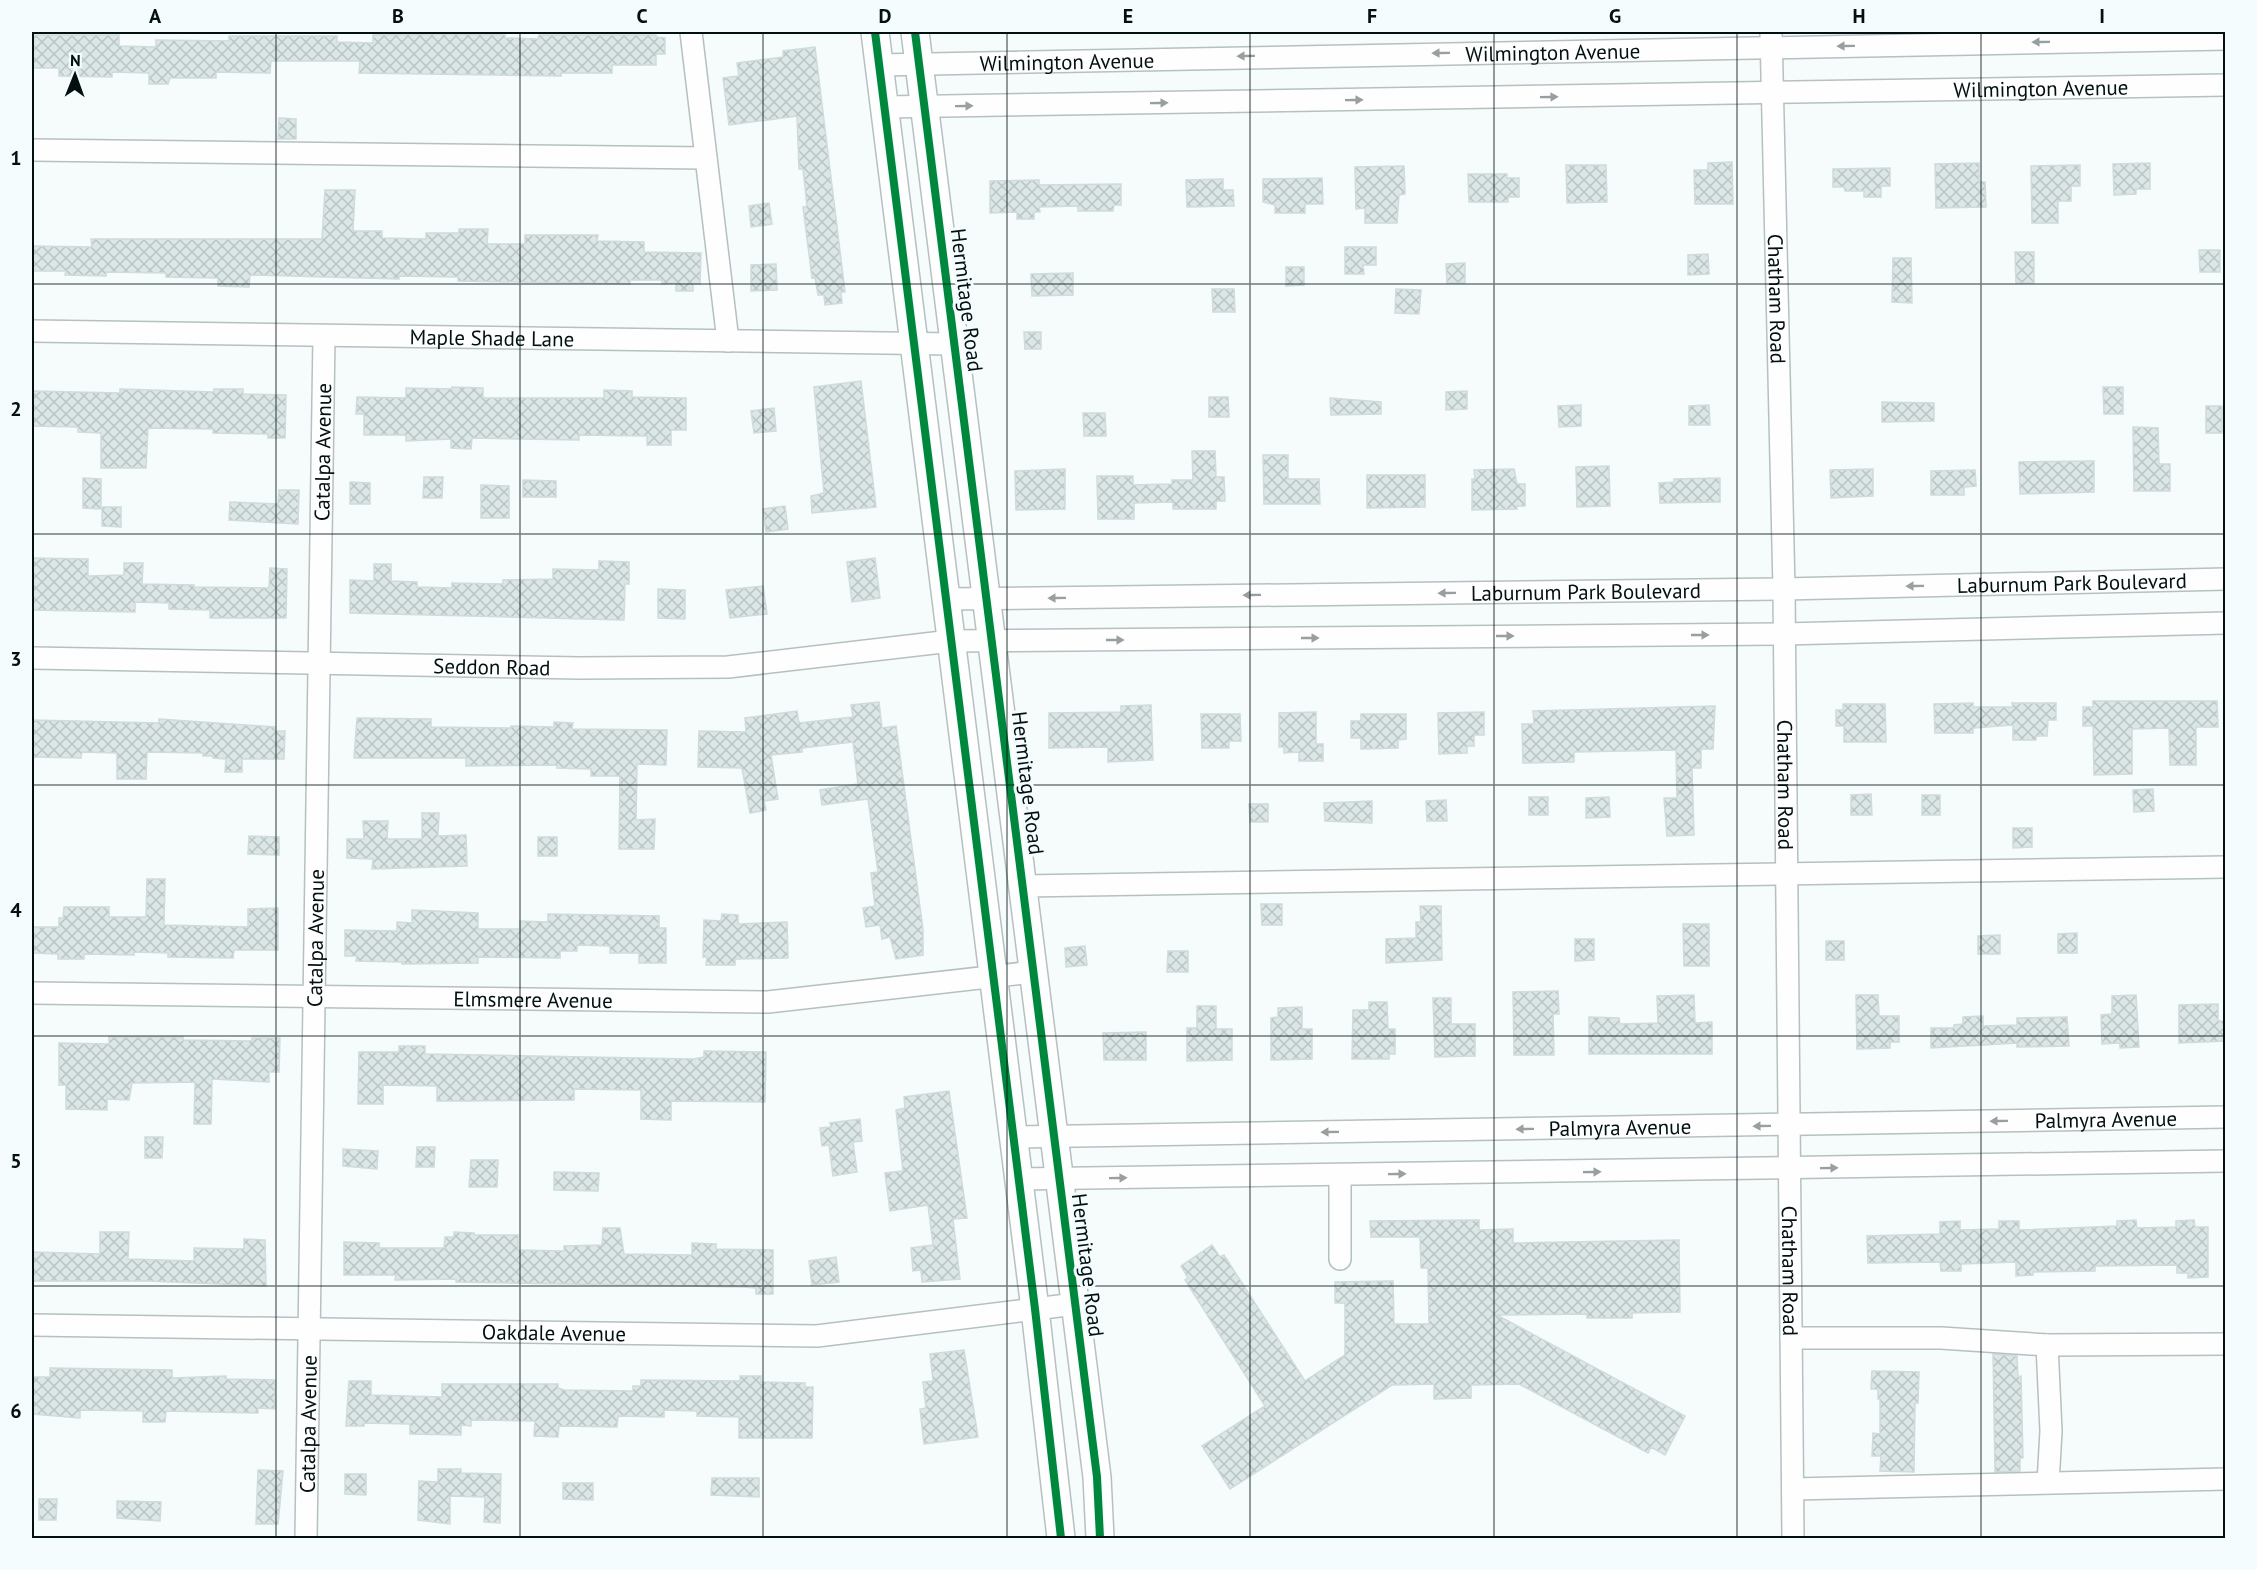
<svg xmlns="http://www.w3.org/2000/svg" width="2257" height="1570" font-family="'PT Sans',sans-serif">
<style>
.building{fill:url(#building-cross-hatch);stroke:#d0dbdb;stroke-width:1.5}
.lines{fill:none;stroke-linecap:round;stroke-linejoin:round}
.minor-casing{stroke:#b6c0c1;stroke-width:24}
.major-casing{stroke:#b6c0c1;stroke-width:30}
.minor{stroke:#fefefe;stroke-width:21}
.major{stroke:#fefefe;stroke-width:27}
.cycleway-casing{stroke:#f4fcfd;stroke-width:11}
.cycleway{stroke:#00873e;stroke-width:8}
.oneway{fill:#999f9f}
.grid{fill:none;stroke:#021011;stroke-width:1.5;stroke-opacity:0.55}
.labels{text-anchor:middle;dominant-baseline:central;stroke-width:6;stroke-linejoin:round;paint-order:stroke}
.street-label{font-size:21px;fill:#021011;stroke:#f4fcfd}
.neatline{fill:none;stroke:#021011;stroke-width:2}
.grid-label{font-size:20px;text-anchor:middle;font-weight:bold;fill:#021011}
</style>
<defs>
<pattern id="building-cross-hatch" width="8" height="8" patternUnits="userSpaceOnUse" patternTransform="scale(1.5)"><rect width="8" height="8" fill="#dbe6e6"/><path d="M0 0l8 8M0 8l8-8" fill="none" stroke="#bac4c4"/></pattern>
</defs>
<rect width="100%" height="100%" fill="#f6fbfb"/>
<path class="building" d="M450,34L505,35V38L538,39L539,35H656V37L665,38V54H656V65H612V73H561V76L359,73L360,61H271L270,73L216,72V78H170L168,84H149V73L112,72V77L59,76V68H33L34,35H119V46L156,47V40L229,41V36H337V42L373,43V35Z
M815,47L845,292H841L842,303L825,305L824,295H818L815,277L812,278L803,207L807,206L803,169H799L797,116L729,125L723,78L739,76L737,63L783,57V51Z
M279,118L296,119V139H278Z
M1732,162L1733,204H1695L1694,170H1708V163Z
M1979,163V182H1985L1986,207L1936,208L1935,164Z
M2150,163V189H2136V194L2114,195L2113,164Z
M1566,165H1606L1607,202L1567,203Z
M2080,165V186H2071V201H2058V223H2032L2031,166Z
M1404,166L1405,194L1399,195L1397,223H1365V208L1356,209L1355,167Z
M1890,168V186H1881V197H1864V191H1845L1844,187H1833V169Z
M1468,174H1507V178H1519V197H1508V202H1469Z
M1322,178L1323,204H1305V213H1275V205L1263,202V179Z
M1223,179V190H1233L1234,206L1187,207L1186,180Z
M1039,180V185L1121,184V205H1114L1113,211H1078V206L1039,207L1040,212H1034V219H1017V212L990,213V181Z
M325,190H355L353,231H382V238L426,239V233H459V229H488L487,244H525V235H598L597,241L644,242V252L701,253L700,284H693V291H676V283L662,284V280H630V284L458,281V277L399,276V279L250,275L249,287L218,286V278L166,277V273L106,272V276L65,275L66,271H32V246L92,247L91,239H322Z
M769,203L772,224L751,227L749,206Z
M1345,247H1376V265H1363L1364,274H1345Z
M2199,250H2220V272H2200Z
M2015,252H2034V283H2016Z
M1708,254L1709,274L1688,275V255Z
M1893,258H1911L1912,303L1892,302Z
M1465,263V283H1447L1446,264Z
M776,264L777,290L751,291V265Z
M1286,267H1304V285L1286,286Z
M1073,273V295L1032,296L1031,274Z
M1212,289H1234L1235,312H1213Z
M1396,289L1421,290L1419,314L1395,313Z
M1024,332H1041V349H1025Z
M861,381L876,507L812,513L811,496L824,493L814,387Z
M452,387L483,388V398H604V390L632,391V397L686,398V430H671V445H647V436L579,435V440L472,438L471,449L451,448V439L406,441V435H364V414H356L357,397L406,398V388L452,389Z
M2103,387H2123V414H2104Z
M120,389L214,392V389H243V394L286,395L285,438H268V434L213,433V429L148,428L146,468H101V433L78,432V427L32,426V391L120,393Z
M1467,391V409L1446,410V392Z
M1209,397H1228L1229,417H1209Z
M1330,398L1381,402V414L1331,415Z
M1882,402L1934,403V421L1882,422Z
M1581,405V426L1559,427L1558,406Z
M1709,405L1710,425H1689V406Z
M2206,406H2222V433H2206Z
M774,408L776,431L754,433L751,411Z
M1083,413H1105L1106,436H1084Z
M2133,427L2158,428L2159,464H2170V491H2134Z
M1192,451H1215L1216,477H1224L1225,501H1216V509H1173V502L1134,503V519H1098L1097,476H1133V485L1172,484V480H1193Z
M1263,455H1288V479H1319L1320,504H1264Z
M2094,461V492L2020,494L2019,462Z
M1609,466L1610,506L1577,507L1576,467Z
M1065,469V509L1016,510L1015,471Z
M1514,469L1517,484H1525V506H1517V509L1472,510V479H1475L1474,470Z
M1873,469V496L1831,498L1830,470Z
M1975,470L1976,486L1964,487V495H1931V471Z
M1367,475H1425V507L1367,508Z
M424,477H443L442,498H423Z
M83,478L101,479V509L83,508Z
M1720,478V502L1660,503L1659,483L1674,482V479Z
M523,480L556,481V497H523Z
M350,482L370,483V504H350Z
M481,485L509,486V518H481Z
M279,490H299L298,524L229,520L230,502L278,504Z
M785,506L788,529L766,532L763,509Z
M102,507H121V527L102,526Z
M32,558L88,559V576L124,575V563H143L142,584L194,585V587L269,588L270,568L287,569L286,618H210V610L169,609V603L135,602V612L32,610Z
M875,558L880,598L852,602L847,562Z
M599,561L629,562V584H625L624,620L350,613V580L374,581V564H391V581L417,582V587L452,588V583L503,584V580L553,579V569L599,570Z
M763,586L767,614L730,618L726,590Z
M658,589L685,590V619L658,618Z
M2093,701H2217L2218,727H2196V765H2170L2169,728L2132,729V774L2094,775L2093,726H2083V707H2093Z
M879,702L882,728L896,726L923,930V955L896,959L890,937L882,939L880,925L866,927L863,908L875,906L871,873L878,872L868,799L822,805L820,790L858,784L853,742L802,748V752L771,755L778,799L764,801L766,810L750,813L742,768L698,767L699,731L746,732L745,718L797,711L799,723L853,717L851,705Z
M1973,703V707H2013L2012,703H2056V720H2048L2047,736H2036V740H2013V725L1973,728V733H1935L1934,704Z
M1843,704H1885L1886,742H1844V726H1836V710H1843Z
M1151,705L1153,760L1108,762V747L1049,748V713L1121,712V706Z
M1715,706L1713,749H1701V768H1692L1694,835L1667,836L1664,798H1677L1676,750L1574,752V762L1523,763L1522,724H1534L1533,711Z
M1316,712V744H1323V761H1299V752L1284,753V747H1279V713Z
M1484,712V735H1474V746H1467V753L1439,754L1438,713Z
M1201,714H1240L1241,741H1229V748H1202Z
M1361,714H1406V739L1398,740V748L1361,749V738H1351V721H1361Z
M357,718L431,719V727L511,728V726L554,727V722L573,723L572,729L667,730L666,765L637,764L636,820L655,819L654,849H619L620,776H591V769L557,768V765L466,766V758H354Z
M159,719L275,727V731H285L284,759H242V772H225L226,759L213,758V756H203V753L147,752L146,779H117V753L82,752L81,758L32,757V720L159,723Z
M2153,789L2154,811L2134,812L2133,790Z
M1871,794L1872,815H1851V795Z
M1922,795H1940V815H1922Z
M1529,797H1548V815H1529Z
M1609,797L1610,817L1586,818V798Z
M1446,800L1447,821H1427L1426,801Z
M1372,801V823L1325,821L1324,803Z
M1249,804H1268V822H1250Z
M422,813H439L438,836L466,835L467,866L372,869L373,859L347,858V839H364L363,821H388L387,839H422Z
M2013,828H2032V847L2013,848Z
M249,836L279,837V855L248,854Z
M538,837H557V856H538Z
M147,879H165L164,925L248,927V909L278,908V950H234L233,958L168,957V953L134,952V955L84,954V959H58V954L32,953V927H59V918H63L64,907H109V917H146Z
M1261,904H1282V925H1262Z
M1420,906H1441L1442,960L1386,963V939L1416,938V922H1421Z
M412,910L478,913V929H520V921L548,922V914L659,916V928H666V963H639V953H610V946L577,945V951H560V958L478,957V963L402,964V962L356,961L357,956H345V930L397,931V922L412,923Z
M722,914L738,915V924L787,922L788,958L735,959V965H706L707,957H703L704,920L721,921Z
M1683,924H1709V966H1684Z
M2077,933V953H2058V934Z
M2000,935V954H1978V936Z
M1575,939H1594V960L1575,961Z
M1826,941H1844V960H1826Z
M1085,946L1087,965L1066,967L1065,948Z
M1168,951H1188V972H1167Z
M1558,991L1559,1014H1553L1554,1055H1514L1513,992Z
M1694,995L1695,1023L1712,1022V1054H1589V1017L1619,1018L1620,1024L1658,1023L1657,996Z
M1856,995H1878L1879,1016H1899V1042H1890V1048L1857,1049Z
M2136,995L2139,1047L2120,1048V1043L2102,1044L2101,1015L2112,1014V996Z
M1433,998H1451V1024H1475V1056L1435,1057Z
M1369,1002H1387L1388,1029H1395V1054H1389V1059H1352L1353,1010H1369Z
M2218,1004V1021H2225L2226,1041L2179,1043V1005Z
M1197,1006H1216V1029H1232V1060L1187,1061V1028H1197Z
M1302,1007V1029H1312V1059L1271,1060V1018L1278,1017V1008Z
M1983,1016V1026L2017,1025V1018L2067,1017L2069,1046L2017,1047V1043L1931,1048V1028H1954V1025L1963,1024V1017Z
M1146,1032V1060H1104L1103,1033Z
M109,1037H183V1040L252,1041V1038H280L279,1072H269V1082L212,1079L211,1124H194L195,1082L132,1083L129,1100L107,1099V1110L66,1109V1085H59V1043L109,1044Z
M399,1046H425V1054L693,1059L704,1057V1051L766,1052L765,1102L671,1101V1120L641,1119V1090L574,1089V1100L465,1101H437V1086L383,1085V1104H358L359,1052H399Z
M949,1091L967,1218L953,1219L960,1279L922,1282L921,1270L913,1271L911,1248L933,1245L928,1205L890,1211L885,1173L903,1171L896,1110L905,1108L904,1097Z
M860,1119L862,1141L853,1142L857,1172L833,1176L829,1145L822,1146L820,1128L831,1127L830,1123Z
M145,1137H163L162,1158H145Z
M417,1147H435L434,1167H416Z
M343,1149L378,1151L377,1169L343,1166Z
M471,1160H498L497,1187H469Z
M554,1172L599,1173L598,1191L554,1190Z
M1479,1220V1230L1513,1229V1243L1679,1240L1680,1312L1632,1313V1318H1587V1314L1497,1315L1685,1416L1665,1455L1651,1447L1648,1453L1519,1384L1471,1385V1398L1434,1399V1384L1392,1385L1230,1489L1202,1446L1265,1406L1185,1280L1188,1278L1181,1266L1212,1245L1220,1257L1224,1255L1305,1381L1345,1355V1303H1335V1282L1393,1281L1394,1324H1429L1428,1268H1421L1420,1237H1371L1370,1221Z
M2136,1220L2137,1228L2176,1227V1221L2194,1220L2195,1227H2208V1277L2188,1278V1273H2177V1265L2095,1266V1271L2033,1272V1275L2016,1276V1262L1961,1264V1271H1941L1940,1262L1868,1263L1867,1236L1940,1234V1222L1960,1221V1230L1999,1229V1221H2019V1230L2117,1226V1221Z
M603,1228H620L624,1254L692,1255V1243L716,1244V1249L773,1250V1294H756V1288L744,1287L456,1282V1279L395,1280L396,1275H344V1242L379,1243V1248H444L445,1237H454V1232L474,1233V1235H518V1250L564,1251V1246L602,1245Z
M100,1232H129L128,1259L194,1261V1248L244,1249V1239L265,1240L266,1286L147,1281H32V1252L100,1254Z
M836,1257L839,1282L812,1285L809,1261Z
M964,1350L978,1437L924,1444L920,1409L926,1408L923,1382L933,1381L930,1354Z
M1993,1354L2017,1356L2018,1377L2021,1376L2023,1458H2020V1471L1995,1472Z
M50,1368L172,1370V1378L226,1376V1379L275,1380V1409L258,1408V1413L166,1411L165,1422H143V1411L80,1410V1418L32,1414V1377H50Z
M1872,1371L1919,1372L1918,1403H1915L1914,1472L1880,1471L1881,1456H1872L1873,1433L1880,1434V1399H1878V1389H1871Z
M740,1376H761V1382L805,1383V1387H813L812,1438H739V1417L697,1416V1411L664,1410V1417L618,1416L617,1427L559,1426L558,1437L534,1436L535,1421L471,1420V1426L461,1425V1435L410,1434V1424L364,1423V1426H346L349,1381H371V1395L442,1397V1384H558V1388L564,1390L633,1391V1386H641V1380L740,1381Z
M438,1469H461V1473L501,1474L500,1523L484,1522L485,1497L450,1496V1524L418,1520L419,1481L438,1482Z
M258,1470L283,1471L278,1524H256Z
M345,1474H366V1495L345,1494Z
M712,1478H759V1497L711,1495Z
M563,1483H593V1500L563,1499Z
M39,1499H57L56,1520H39Z
M117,1501L161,1502L160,1521L117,1518Z"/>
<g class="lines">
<defs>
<g id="minor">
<path d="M691,32L728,341"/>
<path id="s1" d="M1771,32L1784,589L1793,1538"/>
<path id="s2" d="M879,65L2226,39"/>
<path id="s3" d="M885,107L2226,85"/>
<path d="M32,150L706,158"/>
<path id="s4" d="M32,331L955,344"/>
<path id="s5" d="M946,599L1784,589L2226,579"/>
<path id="s6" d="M32,658L580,668L728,667L951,641L1784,634L2226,623"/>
<path d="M1023,886L2226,867"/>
<path id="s7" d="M32,993L768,1002L1033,972"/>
<path id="s8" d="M1014,1137L2226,1117"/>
<path d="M1340,1175V1259"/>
<path d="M1019,1179L2226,1161"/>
<path id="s9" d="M32,1325L817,1336L1075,1304"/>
<path d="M1791,1338H1941L2047,1345L2051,1431L2048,1483"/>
<path d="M2047,1345L2226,1344"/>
<path d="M1793,1489L2226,1479"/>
<path id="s10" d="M306,1538L324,336"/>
</g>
<path id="major" d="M875,32L1035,1309L1061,1538
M915,32L1097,1477L1100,1538"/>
</defs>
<use href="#minor" class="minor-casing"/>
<use href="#major" class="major-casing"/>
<use href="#minor" class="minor"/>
<use href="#major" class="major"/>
<defs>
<path id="cycleway" d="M875,32L1035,1309L1061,1538
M915,32L1097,1477L1100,1538"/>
</defs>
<use href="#cycleway" class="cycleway-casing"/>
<use href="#cycleway" class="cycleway"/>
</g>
<defs><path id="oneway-solid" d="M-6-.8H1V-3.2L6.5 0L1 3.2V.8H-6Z" transform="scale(1.5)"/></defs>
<g class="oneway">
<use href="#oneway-solid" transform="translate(2041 42) rotate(179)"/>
<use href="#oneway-solid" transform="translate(1846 46) rotate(179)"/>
<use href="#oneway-solid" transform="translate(1441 53) rotate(179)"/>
<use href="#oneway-solid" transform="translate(1246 56) rotate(179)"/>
<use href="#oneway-solid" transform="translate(1549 97) rotate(-1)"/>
<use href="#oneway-solid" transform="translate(1354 100) rotate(-1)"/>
<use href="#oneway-solid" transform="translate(1159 103) rotate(-1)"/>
<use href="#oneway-solid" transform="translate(964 106) rotate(-1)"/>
<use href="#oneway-solid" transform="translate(1915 586) rotate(179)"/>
<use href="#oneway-solid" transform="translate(1447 593) rotate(179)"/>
<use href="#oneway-solid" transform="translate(1252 595) rotate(179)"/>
<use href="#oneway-solid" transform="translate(1057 598) rotate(179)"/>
<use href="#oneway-solid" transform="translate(1700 635)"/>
<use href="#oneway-solid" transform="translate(1505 636)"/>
<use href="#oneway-solid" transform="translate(1310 638)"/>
<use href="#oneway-solid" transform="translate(1115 640)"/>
<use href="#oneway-solid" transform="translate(1999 1121) rotate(179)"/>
<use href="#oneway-solid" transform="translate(1762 1126) rotate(179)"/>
<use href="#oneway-solid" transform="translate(1525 1129) rotate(179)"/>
<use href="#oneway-solid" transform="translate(1330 1132) rotate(179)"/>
<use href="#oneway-solid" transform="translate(1829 1168) rotate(-1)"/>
<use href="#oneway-solid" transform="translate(1592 1172) rotate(-1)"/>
<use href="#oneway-solid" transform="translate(1397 1174) rotate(-1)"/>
<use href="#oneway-solid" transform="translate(1118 1178) rotate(-1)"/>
</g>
<path class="grid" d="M276,32V1538M520,32V1538M763,32V1538M1007,32V1538M1250,32V1538M1494,32V1538M1737,32V1538M1981,32V1538M32,284H2226M32,534H2226M32,785H2226M32,1036H2226M32,1286H2226"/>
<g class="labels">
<g class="street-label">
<text stroke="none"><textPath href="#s2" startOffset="674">Wilmington Avenue</textPath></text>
<text stroke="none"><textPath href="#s2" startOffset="188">Wilmington Avenue</textPath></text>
<text stroke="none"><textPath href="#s3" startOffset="1156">Wilmington Avenue</textPath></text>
<text stroke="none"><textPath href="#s1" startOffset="267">Chatham Road</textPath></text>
<text transform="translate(967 300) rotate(83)">Hermitage Road</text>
<text stroke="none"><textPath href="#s4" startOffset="460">Maple Shade Lane</textPath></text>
<text stroke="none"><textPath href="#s10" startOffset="1086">Catalpa Avenue</textPath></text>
<text stroke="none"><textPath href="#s5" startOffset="1126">Laburnum Park Boulevard</textPath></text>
<text stroke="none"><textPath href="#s5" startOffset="640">Laburnum Park Boulevard</textPath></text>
<text stroke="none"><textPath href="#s6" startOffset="460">Seddon Road</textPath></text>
<text transform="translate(1028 783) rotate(83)">Hermitage Road</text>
<text stroke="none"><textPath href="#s1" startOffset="753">Chatham Road</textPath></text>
<text stroke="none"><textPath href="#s10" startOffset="600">Catalpa Avenue</textPath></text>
<text stroke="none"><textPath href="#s7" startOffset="501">Elmsmere Avenue</textPath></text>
<text stroke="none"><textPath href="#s8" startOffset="1092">Palmyra Avenue</textPath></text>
<text stroke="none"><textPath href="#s8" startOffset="606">Palmyra Avenue</textPath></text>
<text transform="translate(1088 1265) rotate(83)">Hermitage Road</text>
<text stroke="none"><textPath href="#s1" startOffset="1239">Chatham Road</textPath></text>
<text stroke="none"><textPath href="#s9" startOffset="522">Oakdale Avenue</textPath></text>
<text stroke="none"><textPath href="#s10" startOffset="114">Catalpa Avenue</textPath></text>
</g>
</g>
<rect width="2257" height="1570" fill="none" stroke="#f4fcfd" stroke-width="66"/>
<g transform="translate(75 75) rotate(1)" stroke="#f4fcfd" stroke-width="4.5" paint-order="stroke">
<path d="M0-4.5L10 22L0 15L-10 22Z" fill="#021011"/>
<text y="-9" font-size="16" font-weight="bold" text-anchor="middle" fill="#021011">N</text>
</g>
<rect x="33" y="33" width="2191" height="1504" class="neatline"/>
<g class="grid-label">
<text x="155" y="23">A</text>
<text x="398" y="23">B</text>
<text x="642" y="23">C</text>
<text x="885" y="23">D</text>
<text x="1128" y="23">E</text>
<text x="1372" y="23">F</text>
<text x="1615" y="23">G</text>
<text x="1859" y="23">H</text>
<text x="2102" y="23">I</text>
<text x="16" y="165">1</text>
<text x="16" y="416">2</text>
<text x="16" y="666">3</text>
<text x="16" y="917">4</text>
<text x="16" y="1168">5</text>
<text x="16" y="1418">6</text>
</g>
</svg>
